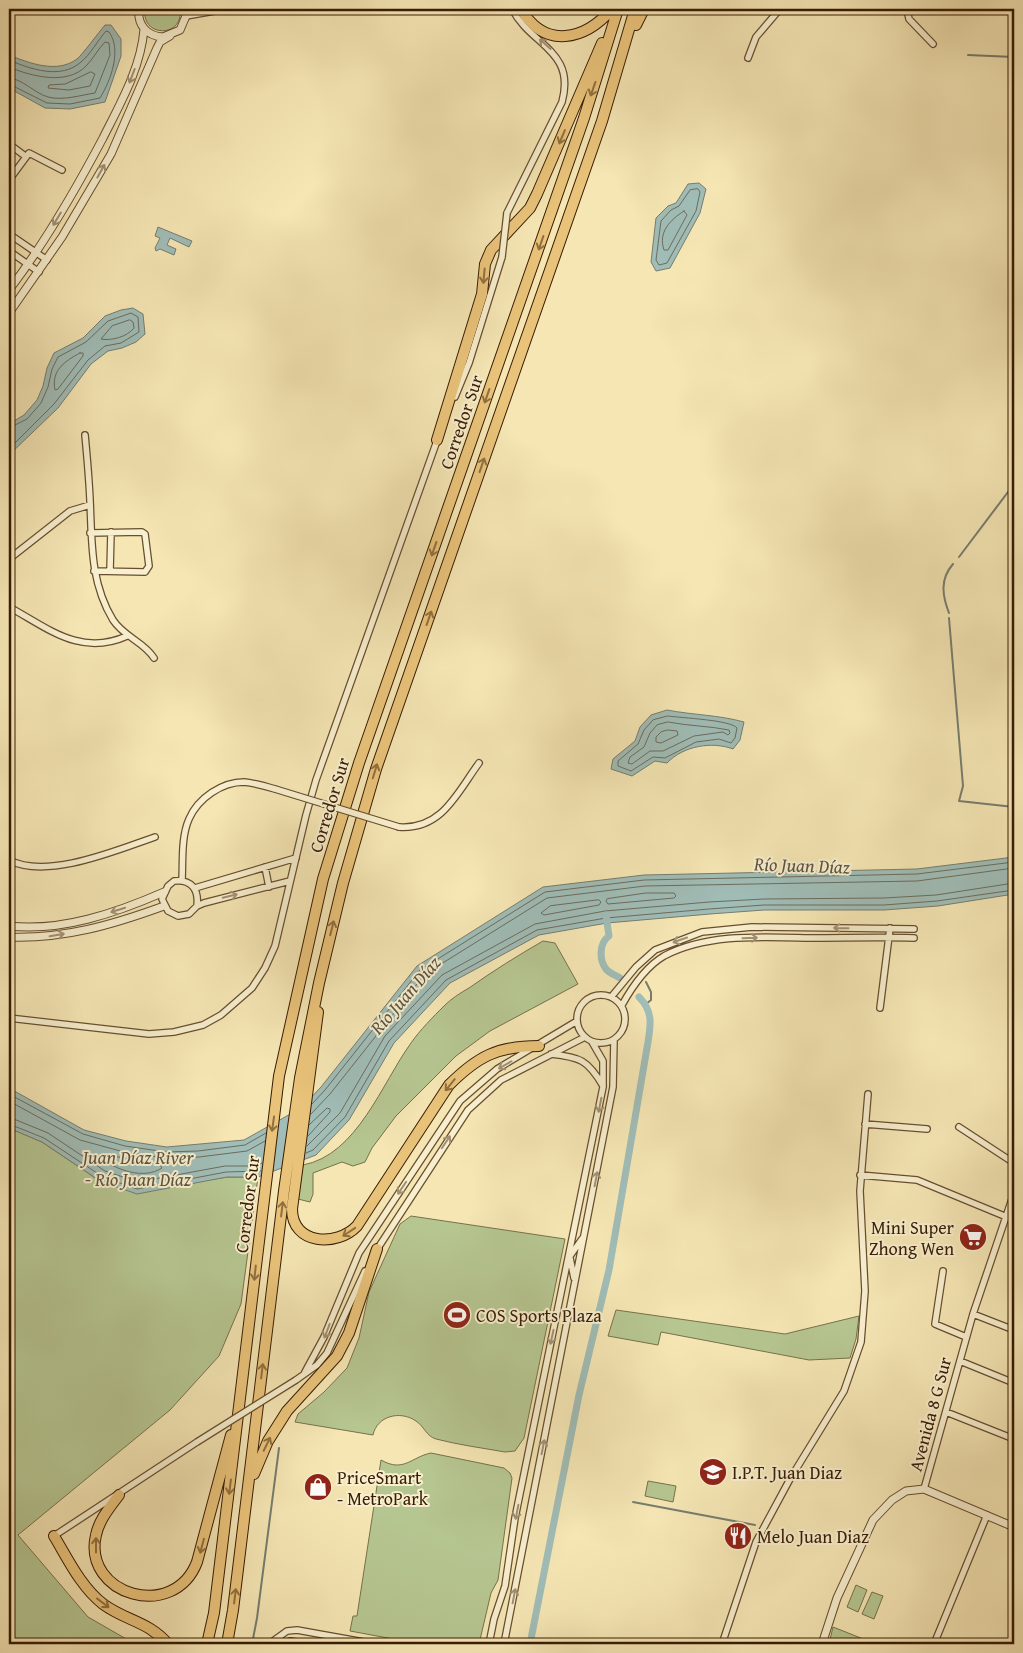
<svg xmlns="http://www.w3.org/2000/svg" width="1023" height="1653" font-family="'Gentium Book Plus',serif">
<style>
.green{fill:#b6c691;stroke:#77714a}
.water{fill:#a0bdb7;stroke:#767d6f}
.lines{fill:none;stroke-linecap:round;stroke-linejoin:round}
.shore{stroke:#6c6c5e;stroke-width:1}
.stream{stroke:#767d6f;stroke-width:2}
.canal{stroke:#a0bdb7;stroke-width:7}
.minor-casing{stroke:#674e30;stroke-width:8}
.tertiary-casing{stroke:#674e30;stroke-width:9}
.motorway-casing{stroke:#381c04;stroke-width:12}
.minor{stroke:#f8efce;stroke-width:5.5}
.tertiary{stroke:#f8efce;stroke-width:7}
.motorway{stroke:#eac37a;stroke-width:10}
.minor-bridge-casing{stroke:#674e30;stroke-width:8;stroke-linecap:butt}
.minor-bridge{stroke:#f8efce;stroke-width:5.5}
.oneway{stroke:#a29073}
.oneway2{stroke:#91703f}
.labels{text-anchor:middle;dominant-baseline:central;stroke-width:4;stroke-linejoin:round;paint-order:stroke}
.street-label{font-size:18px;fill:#381c04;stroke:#f8efce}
.poi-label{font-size:18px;fill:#381c04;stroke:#f8efce;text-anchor:start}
.water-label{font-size:19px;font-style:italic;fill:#5c5443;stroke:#f8efce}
</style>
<rect width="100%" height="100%" fill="#f5e6b4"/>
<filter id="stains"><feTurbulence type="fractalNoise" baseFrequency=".004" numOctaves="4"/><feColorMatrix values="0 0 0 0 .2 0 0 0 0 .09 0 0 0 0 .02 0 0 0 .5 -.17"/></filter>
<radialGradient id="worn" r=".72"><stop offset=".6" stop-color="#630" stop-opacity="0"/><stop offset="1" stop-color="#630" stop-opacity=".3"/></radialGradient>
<path class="green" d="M145,9H180C184,38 141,38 145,9Z
M543,941L555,943L578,984L490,1031L456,1056L396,1116L372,1148L365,1162L353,1166L342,1162L313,1173V1194L310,1202L298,1199L303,1165C357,1155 382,1083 411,1043C420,1030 433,1017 444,1006C451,999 460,993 469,988C493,971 517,956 543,941Z
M9,1128L42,1142L100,1181L190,1183L227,1177H258L241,1304L219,1356L170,1410L18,1535L88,1617L135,1644H9Z
M411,1216L565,1239L524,1438L515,1451L505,1452C483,1448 459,1445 436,1439C426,1436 424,1426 416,1421C400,1410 377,1416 373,1435L295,1422L298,1414L324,1392L347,1368L359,1338L369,1292L400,1224Z
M616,1310L785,1334L859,1316L856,1339L850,1358L809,1360L661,1332L658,1345L608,1336Z
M431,1453L504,1468L510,1473L512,1478L498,1580L491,1593L479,1644H420L350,1631L353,1616H357L381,1460C404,1473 411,1457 431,1453Z
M648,1481L676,1486L673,1502L645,1496Z
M856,1585L867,1590L858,1612L847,1607Z
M872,1592L883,1596L874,1619L862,1614Z
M833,1627L876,1644H829Z"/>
<path class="water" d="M105,25H111L121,39V56L105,102L70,109L45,108L9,88V55C29,63 57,74 77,59C82,55 99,32 105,25Z
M699,183L706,189L700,213L670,268L656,271L651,262L656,218L668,206L676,203L688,184Z
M158,227L192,241L189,247L170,238L167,245L176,249L174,255L160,249L156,251L155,248L160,238L155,236Z
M133,308L143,314L145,334L136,342L122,348L108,351L91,364L58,408L9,455V424L24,415L37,400L43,386L47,368L54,353L83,338L105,316L121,310Z
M667,710C693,715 719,715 744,722L740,740L733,749C712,741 683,746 667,763L655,761L632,776L611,769L613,759L635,741L640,727L651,715Z
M1014,857V894L938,906L884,910H764L710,914L607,923L539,935L450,983L394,1043L349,1120L316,1155L258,1177H227L137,1194L100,1181L42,1142L9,1128V1088L84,1130L126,1141L167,1147L244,1140L301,1108L321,1087L417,966L543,887L644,875L917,869Z"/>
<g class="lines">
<path class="shore" d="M9,60C30,69 61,80 81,62C90,55 98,40 106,31L109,32C122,50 111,80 100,98L70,104L47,103L9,84
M9,67C30,76 67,86 86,66C93,59 98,49 105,42L109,43L110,55L95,93C81,95 63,101 48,97C34,93 23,79 9,78
M91,72L95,74L90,86L69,90L48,88L49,85L65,84Z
M698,189L700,192L696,211L667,263L659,265L656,260L661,221L671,210L679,206L690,190Z
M684,211L687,215L668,250H664C658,232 670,220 684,211Z
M130,320L133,322L134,328C127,337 111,341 101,339L112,326Z
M80,353H83V356L58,389L55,390C51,370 65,361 80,353Z
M9,428L27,419L41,403L48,387L52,369L58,357L86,342L108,321L131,313L138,317L139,332L121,343L105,346L88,360L54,404L9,449
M668,716C682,718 731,720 737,728L735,738L731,743L719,739L696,742L665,758L653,757L631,771L618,766V761L638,744L644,730L653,720Z
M668,722C688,726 710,726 729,730L730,733L728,735L723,732L694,736L663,751H650L632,764L628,763L630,757L644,747L650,733L657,725Z
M668,730L677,731L678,735L661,743L656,742V737L661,732Z
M646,893H674L676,896L674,898L608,904L606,901L607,899Z
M599,900L601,902L599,905L544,915L541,913L550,906Z
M9,1094L83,1134L125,1146L166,1152L198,1151L245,1145L266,1133
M9,1101L80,1140L124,1152L166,1158L199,1157L247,1151L265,1141
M312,1104L325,1090L420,970L545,892L644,880L917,874L1014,862
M311,1114L330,1094L425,974L547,898L645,886L917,881L1014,868
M9,1117L48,1133L105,1171L138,1182L225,1166H255L262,1163
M9,1124L44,1138L103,1177L137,1189L226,1172L261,1171
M308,1136L330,1112V1109L327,1108L309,1125
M307,1146L340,1113L385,1036L442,975L535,924L605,911L709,902L764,899L884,898L936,895L1014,883
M306,1153L313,1150L345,1117L389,1041L446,980L537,930L606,918L709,909L764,905H884L937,901L1014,890
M103,1154L160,1165L162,1168C143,1180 117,1170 100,1158Z"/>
<path class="stream" d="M968,55L1014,57
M959,557L1014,484
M949,613C942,595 940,579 953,564
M949,618L963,786L959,801L1014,807
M646,1004L651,1000V992L646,982
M633,1502L755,1525
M252,1644L257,1618L279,1448"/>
<path class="canal" d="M606,915L609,936C599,943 599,960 606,969C609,973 615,975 620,978
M530,1644L579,1395L609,1270L648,1042C651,1024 653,1011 639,997"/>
<defs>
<path id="minor" d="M907,9L909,19L933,44
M186,16L226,9
M748,58L756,37L780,9
M9,144L25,156
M9,180L29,153L62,170
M507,213L562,102C576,50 531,46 512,9
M9,234L47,260
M9,251L39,272
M455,397L469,363L502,257
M85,435C87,456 89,478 90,500C92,542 90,582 113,620C124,637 144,642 154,658
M90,533L142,532L145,534L149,566L145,572L94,571
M9,559L70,511L90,505
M110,571L111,532
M9,607C48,628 80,657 127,636
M399,827C442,830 457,793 479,763
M9,860C47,880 117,850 155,837
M265,867L269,887
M182,880C183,861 181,837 189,819C198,798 222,782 244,782C254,783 265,786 275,789
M195,888L296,858
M197,906C199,889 191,879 174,881L168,886L162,899L168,911L178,916L189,914L197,906L204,903L290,881
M577 1019a24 24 0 1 1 48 0a24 24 0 1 1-48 0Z
M612,996L636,967L655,950L702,932L752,927L914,929
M622,1005C632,987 647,966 664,956C708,933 763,937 811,938C845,938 880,937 914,938
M880,1008L890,928
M9,1018L149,1034L174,1032L203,1025L221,1015L252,988L265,968L275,946L306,815L316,780L438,438
M551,1054C580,1057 588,1060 603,1086
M865,1124L927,1129
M959,1127L1014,1163
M860,1175L917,1180L1014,1220
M376,1251L468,1110L501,1080L585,1037
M570,1256L582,1239
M570,1258L574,1278
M943,1271L935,1324L966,1337
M973,1314L1014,1330
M960,1361L1014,1383
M305,1372L324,1337L359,1253L460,1101L497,1069L577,1021
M296,1380L317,1365L327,1353L365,1271
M946,1412L1014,1439
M924,1489L973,1314L1014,1193
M54,1536L197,1442
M269,1644L287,1631L297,1630L375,1644
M282,1644L290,1641L309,1644
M489,1644L494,1619L505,1586L515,1518L603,1087V1061L592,1042
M504,1644L613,1087L614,1040
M722,1644L756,1542L790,1479L844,1391L861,1342L865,1291L860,1191L868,1094
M934,1644L987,1515"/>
<path id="tertiary" d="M139,9C137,25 147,36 163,37L180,30L186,16L185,9
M9,290C45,243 75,191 103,138C120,104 141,68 144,29
M9,313L62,237L111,154L157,48L160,42L170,36
M9,926C61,932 116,913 164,892
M9,937C64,939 112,925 164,906
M822,1644L837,1598L873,1520L892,1500L906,1491L924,1489L1014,1527"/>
<path id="motorway" d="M521,9C545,50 585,40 612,9
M636,25L644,9
M437,440L482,294L485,264L491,250L530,208L537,194L602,43
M318,1012L292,1209C292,1245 337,1247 357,1226L449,1085C478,1056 498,1046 539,1046
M254,1474L268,1441L287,1411L337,1356L349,1333L377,1249
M119,1495C110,1507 99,1520 96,1535C82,1595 174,1622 197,1562L231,1435
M54,1536C68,1559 81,1587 103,1604C126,1621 148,1621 168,1644
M207,1644L214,1613L279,1076L323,879L359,763L584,118L618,9
M227,1644L233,1610L284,1191L300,1078L319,983L343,883L376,769L602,121L635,9"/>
</defs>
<use href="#minor" class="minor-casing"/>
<use href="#tertiary" class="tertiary-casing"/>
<use href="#motorway" class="motorway-casing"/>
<use href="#minor" class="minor"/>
<use href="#tertiary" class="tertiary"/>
<use href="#motorway" class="motorway"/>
<defs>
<path id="minor-bridge" d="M502,257L507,213
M275,789L399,827
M197,1442L296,1380"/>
</defs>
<use href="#minor-bridge" class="minor-bridge-casing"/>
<use href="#minor-bridge" class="minor-bridge"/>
</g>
<defs><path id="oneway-shaft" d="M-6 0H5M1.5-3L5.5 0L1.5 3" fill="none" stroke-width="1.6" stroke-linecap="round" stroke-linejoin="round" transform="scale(1.25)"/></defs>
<g class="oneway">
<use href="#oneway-shaft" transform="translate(545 44) rotate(-138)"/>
<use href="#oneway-shaft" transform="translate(132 76) rotate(111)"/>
<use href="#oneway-shaft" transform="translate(101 171) rotate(-61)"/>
<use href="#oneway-shaft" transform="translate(57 219) rotate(121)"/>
<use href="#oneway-shaft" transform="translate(230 896) rotate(-14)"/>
<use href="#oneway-shaft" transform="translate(118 910) rotate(163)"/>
<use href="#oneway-shaft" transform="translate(841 928) rotate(-179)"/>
<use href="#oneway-shaft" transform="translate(57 935) rotate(-10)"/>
<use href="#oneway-shaft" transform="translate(750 938) rotate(-2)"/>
<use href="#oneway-shaft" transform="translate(680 940) rotate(161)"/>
<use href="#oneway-shaft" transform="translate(505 1065) rotate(150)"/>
<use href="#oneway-shaft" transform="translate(600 1105) rotate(101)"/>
<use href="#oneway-shaft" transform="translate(446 1142) rotate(-56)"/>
<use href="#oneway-shaft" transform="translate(596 1179) rotate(-79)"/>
<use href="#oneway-shaft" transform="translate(402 1188) rotate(124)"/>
<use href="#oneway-shaft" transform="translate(327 1331) rotate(111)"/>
<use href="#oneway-shaft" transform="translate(552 1337) rotate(102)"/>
<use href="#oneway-shaft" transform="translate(543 1447) rotate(-79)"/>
<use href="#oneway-shaft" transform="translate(517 1512) rotate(101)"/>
<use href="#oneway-shaft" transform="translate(514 1596) rotate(-79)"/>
</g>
<g class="oneway2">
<use href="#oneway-shaft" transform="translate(593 89) rotate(109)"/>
<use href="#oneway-shaft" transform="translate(562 137) rotate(113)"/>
<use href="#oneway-shaft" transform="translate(541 243) rotate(109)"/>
<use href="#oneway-shaft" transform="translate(484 276) rotate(95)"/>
<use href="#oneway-shaft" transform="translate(487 396) rotate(109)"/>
<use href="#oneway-shaft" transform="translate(482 465) rotate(-71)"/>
<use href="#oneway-shaft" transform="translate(434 549) rotate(109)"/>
<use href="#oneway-shaft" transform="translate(429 618) rotate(-71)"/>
<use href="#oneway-shaft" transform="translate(375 771) rotate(-73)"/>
<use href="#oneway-shaft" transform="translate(332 928) rotate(-76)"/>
<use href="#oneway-shaft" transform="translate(450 1085) rotate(129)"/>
<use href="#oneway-shaft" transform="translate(273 1124) rotate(98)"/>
<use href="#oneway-shaft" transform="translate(282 1209) rotate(-83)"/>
<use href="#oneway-shaft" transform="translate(349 1232) rotate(146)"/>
<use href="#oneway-shaft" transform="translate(255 1273) rotate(96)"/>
<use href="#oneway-shaft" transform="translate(262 1371) rotate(-83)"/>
<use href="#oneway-shaft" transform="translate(267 1444) rotate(-64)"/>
<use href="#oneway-shaft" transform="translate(230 1487) rotate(97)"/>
<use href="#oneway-shaft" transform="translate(96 1545) rotate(-90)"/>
<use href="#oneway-shaft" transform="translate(202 1546) rotate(105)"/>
<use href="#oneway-shaft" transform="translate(235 1596) rotate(-83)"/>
<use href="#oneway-shaft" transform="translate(103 1603) rotate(37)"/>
</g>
<defs>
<symbol id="supermarket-disc" viewBox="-11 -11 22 22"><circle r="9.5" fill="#8f2418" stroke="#f8efce"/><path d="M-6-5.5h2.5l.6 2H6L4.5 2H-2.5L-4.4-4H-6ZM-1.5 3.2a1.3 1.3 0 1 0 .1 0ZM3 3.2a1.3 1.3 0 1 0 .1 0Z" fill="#fff"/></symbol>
<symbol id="stadium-disc" viewBox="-11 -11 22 22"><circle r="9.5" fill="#8f2418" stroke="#f8efce"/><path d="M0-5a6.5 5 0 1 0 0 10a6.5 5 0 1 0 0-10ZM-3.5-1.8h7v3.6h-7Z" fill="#fff"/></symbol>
<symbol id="school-disc" viewBox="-11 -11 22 22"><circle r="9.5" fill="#8f2418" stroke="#f8efce"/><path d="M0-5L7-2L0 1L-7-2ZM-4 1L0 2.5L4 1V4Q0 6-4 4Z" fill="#fff"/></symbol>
<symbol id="shop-disc" viewBox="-11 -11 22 22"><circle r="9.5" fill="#8f2418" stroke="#f8efce"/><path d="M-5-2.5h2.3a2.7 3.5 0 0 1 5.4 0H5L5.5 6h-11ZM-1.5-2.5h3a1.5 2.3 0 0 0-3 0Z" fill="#fff"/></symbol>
<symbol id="restaurant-disc" viewBox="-11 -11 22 22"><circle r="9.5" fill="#8f2418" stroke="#f8efce"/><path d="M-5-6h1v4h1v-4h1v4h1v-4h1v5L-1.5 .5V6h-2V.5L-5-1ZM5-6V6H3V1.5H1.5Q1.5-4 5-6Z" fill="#fff"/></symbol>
</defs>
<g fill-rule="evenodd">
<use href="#supermarket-disc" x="957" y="1221" width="32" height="32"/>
<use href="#stadium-disc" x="441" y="1299" width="32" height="32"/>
<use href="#school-disc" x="697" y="1456" width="32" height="32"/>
<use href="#shop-disc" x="302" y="1471" width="32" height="32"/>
<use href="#restaurant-disc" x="722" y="1520" width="32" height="32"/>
</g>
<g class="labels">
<g class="street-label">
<text transform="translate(461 422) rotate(-71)">Corredor Sur</text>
<text transform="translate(329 805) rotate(-73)">Corredor Sur</text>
<text transform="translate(247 1204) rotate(-83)">Corredor Sur</text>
<text transform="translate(930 1414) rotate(-75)">Avenida 8 G Sur</text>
</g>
<g class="poi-label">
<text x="954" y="1227" text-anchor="end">Mini Super<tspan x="954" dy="21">Zhong Wen</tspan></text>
<text x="476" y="1315">COS Sports Plaza</text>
<text x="732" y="1472">I.P.T. Juan Diaz</text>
<text x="337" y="1477">PriceSmart<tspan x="337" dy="21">- MetroPark</tspan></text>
<text x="757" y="1536">Melo Juan Diaz</text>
</g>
<g class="water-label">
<text transform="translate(802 865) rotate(2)">Río Juan Díaz</text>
<text transform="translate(405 995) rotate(-49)">Río Juan Díaz</text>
<text x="138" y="1157">Juan Díaz River<tspan x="138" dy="22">- Río Juan Díaz</tspan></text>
</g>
</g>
<rect width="1023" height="1653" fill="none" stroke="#f5e6b4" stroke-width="30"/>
<rect x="10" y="10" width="1003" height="1633" fill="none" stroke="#381c04" stroke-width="2.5"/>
<rect x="15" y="15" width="993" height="1623" fill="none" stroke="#381c04"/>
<rect width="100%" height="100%" filter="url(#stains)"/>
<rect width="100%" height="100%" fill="url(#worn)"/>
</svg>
